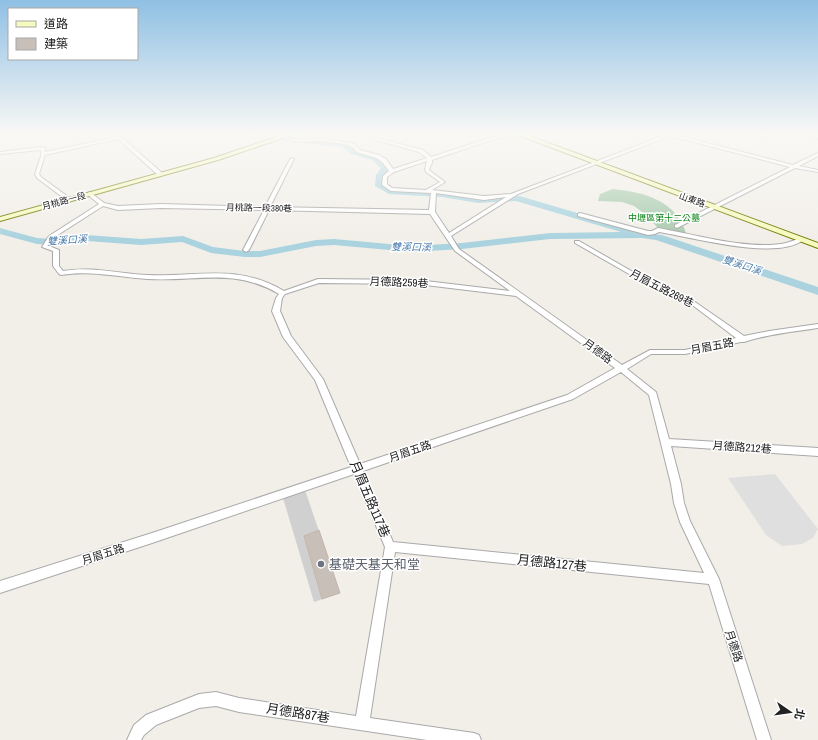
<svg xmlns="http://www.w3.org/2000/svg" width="818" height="740" font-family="'Archivo Narrow','Noto Sans TC',sans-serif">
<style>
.residential{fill:#e0dfdf}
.religious{fill:#d0d0d0}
.cemetery{fill:#aacbaf}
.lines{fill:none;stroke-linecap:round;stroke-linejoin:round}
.river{fill:#aad3df;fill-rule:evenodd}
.building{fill:#c7bfb8;stroke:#c4b6ab}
.street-casing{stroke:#a9a9a9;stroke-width:2}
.secondary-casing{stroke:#707d05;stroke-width:2}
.street{fill:#fff;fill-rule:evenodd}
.secondary{fill:#f7fabf;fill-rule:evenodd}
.worship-dot{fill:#6b7280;stroke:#fff;stroke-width:1.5}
.labels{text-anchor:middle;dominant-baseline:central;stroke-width:3;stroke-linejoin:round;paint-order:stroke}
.far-street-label{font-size:9px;fill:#222;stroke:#fff}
.far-park-label{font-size:9px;fill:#0c8416;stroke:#fff}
.far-water-label{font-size:10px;font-style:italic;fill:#4a7aab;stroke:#fff}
.street-label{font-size:11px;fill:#222;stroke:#fff}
.near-street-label{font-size:13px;fill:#222;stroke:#fff}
.near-worship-label{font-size:13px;fill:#5b616d;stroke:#fff;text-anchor:start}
</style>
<rect width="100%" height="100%" fill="#f2efe9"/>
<path class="residential" d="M775,474L818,529L813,538L802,544L782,546L766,535L728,478Z"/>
<path class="religious" d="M305,490L340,593L314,602L283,498Z"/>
<path class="cemetery" d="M613,189C645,192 676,201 686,233L658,228L645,214L634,206L622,202L598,201L600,194Z"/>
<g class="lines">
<path class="river" d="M281,137L347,143L357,150L378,156L390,168L384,175L383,185L391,188L442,191L478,197L516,195L632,229V232L662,235L818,287V295L656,240L642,238L550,239L462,249L411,252L334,245L316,246L260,257H245L211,253L182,242L141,245L87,241L54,245L37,244L0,234V228L37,238L54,239L87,235L141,239L183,236L213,247L245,251H260L316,240L334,239L411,246L462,243L550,233L621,232L516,201L478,203L442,197L389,194L375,186L376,175L381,168L372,160L351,154L342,147L284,141L280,139Z"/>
</g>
<path class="building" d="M319,530L340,593L322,599L304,536Z"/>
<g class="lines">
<defs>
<path id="street" d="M114,135H119L162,173V175H158L118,139L45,155L39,174L41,177L71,199V201L69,202L37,178L35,174L41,156V150L0,154V152L41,147L45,148V152L116,137Z
M499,135H507L432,160V163L429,169L430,171L445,182L432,190L484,196L511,194L665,135H676L793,165L818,153V156L799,166L818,170V172L795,168L677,228L675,227V225L790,167L670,136L518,194L451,236L459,249L622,365L650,350H685L736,338L691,304L643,282L575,243V241H579L647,280L695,302L744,336L769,331L818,324V328C793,332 767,334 744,342H741L685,354H651L627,369L656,392L669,439L818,448V456L671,446L681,484L684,503L690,521L719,579L771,740H757L709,584L395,552L370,718L474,733L479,735L481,740H427L239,712L216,706L199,708L156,725L144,735L141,740H127L134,725L146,715L199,694L216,692L239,698L356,716L385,547L354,474L152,543L0,593V581L152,533L351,467L315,380L283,337L272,311L276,298L279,294C233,267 196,282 147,279C118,277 90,270 61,275L59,274L53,266V251L42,247L49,236L99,204L88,195V193L90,192L104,203L118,206L161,204L265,207L290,159L292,158L294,159L270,207L429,210L431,193L391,191L382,185L383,176L389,171C379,156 375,158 359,153C355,151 355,149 352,147C347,143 328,142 322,141C310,140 292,145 283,137L285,136L290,139H322L351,143L356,145L360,150L379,155L386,159L393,169L427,158L419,152L373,139V137L423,150L431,157ZM427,161L425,169L426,172L440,182L426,190L392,188L387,184V177L394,172ZM436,193L484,200L506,197L449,233L435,212ZM103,206L118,210L161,208L264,210L243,250L246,252L249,250L269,210L430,214L455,251L510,291L417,280L318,279L284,291C236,263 199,277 148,275C119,274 92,266 63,271L59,266V250L49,246L53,238ZM319,283L417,284L516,296L615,368L567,395L360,464L323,379L291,336L280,311L282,298L285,294ZM621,372L649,395L671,484L674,503L680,522L704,573L393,542L363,471L573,399Z
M812,135H818V138Z
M580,213L648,231H652L658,228C694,234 750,251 786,243C790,242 795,240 800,238L803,240C776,261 692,237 659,232L655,234L648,235L578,216V214Z"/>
<path id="secondary" d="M282,135H292L218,160L0,221V217L214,158Z
M518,135H527L818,243V248Z"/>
</defs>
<use href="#street" class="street-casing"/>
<use href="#secondary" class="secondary-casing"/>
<use href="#street" class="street"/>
<use href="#secondary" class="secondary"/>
</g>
<linearGradient id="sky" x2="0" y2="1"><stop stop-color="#8fc0e4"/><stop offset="0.56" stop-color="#f9f8f5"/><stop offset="1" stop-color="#f9f8f5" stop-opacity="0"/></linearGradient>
<rect width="818" height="239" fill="url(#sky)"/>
<circle class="worship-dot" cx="321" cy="564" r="4"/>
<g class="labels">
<g class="far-street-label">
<text transform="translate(692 200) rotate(20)">山東路</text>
<text transform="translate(64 201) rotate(-15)">月桃路一段</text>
<text transform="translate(259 208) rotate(1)">月桃路一段380巷</text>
</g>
<g class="far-park-label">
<text x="664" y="218">中壢區第十二公墓</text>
</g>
<g class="far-water-label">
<text transform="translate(67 240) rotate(-4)">雙溪口溪</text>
<text transform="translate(411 247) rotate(1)">雙溪口溪</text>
<text transform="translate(742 265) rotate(18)">雙溪口溪</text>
</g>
<g class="street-label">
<text transform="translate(399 282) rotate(2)">月德路259巷</text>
<text transform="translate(662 288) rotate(27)">月眉五路269巷</text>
<text transform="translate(712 346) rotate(-11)">月眉五路</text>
<text transform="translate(598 351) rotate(36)">月德路</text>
<text transform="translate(742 447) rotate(4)">月德路212巷</text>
<text transform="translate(410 451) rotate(-19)">月眉五路</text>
<text transform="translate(103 554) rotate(-18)">月眉五路</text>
<text transform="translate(734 646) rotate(72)">月德路</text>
</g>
<g class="near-street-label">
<text transform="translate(370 499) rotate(67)">月眉五路117巷</text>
<text transform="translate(552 563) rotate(6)">月德路127巷</text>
<text transform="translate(298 713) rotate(9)">月德路87巷</text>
</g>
<g class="near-worship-label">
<text x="329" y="564">基礎天基天和堂</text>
</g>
</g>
<rect x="8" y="8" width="130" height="52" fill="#ffffff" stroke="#a7a7a7"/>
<rect x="16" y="21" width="20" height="6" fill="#f7fabf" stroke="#a7a7a7"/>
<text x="44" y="28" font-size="12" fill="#222222">道路</text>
<rect x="16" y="38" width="20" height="12" fill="#c7bfb8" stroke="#a7a7a7"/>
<text x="44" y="48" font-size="12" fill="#222222">建築</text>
<g transform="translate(790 712) rotate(103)" stroke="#ffffff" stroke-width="3" paint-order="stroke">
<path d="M0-3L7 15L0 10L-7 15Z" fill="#222222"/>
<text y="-6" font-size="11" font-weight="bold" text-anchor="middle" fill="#222222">北</text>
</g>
</svg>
